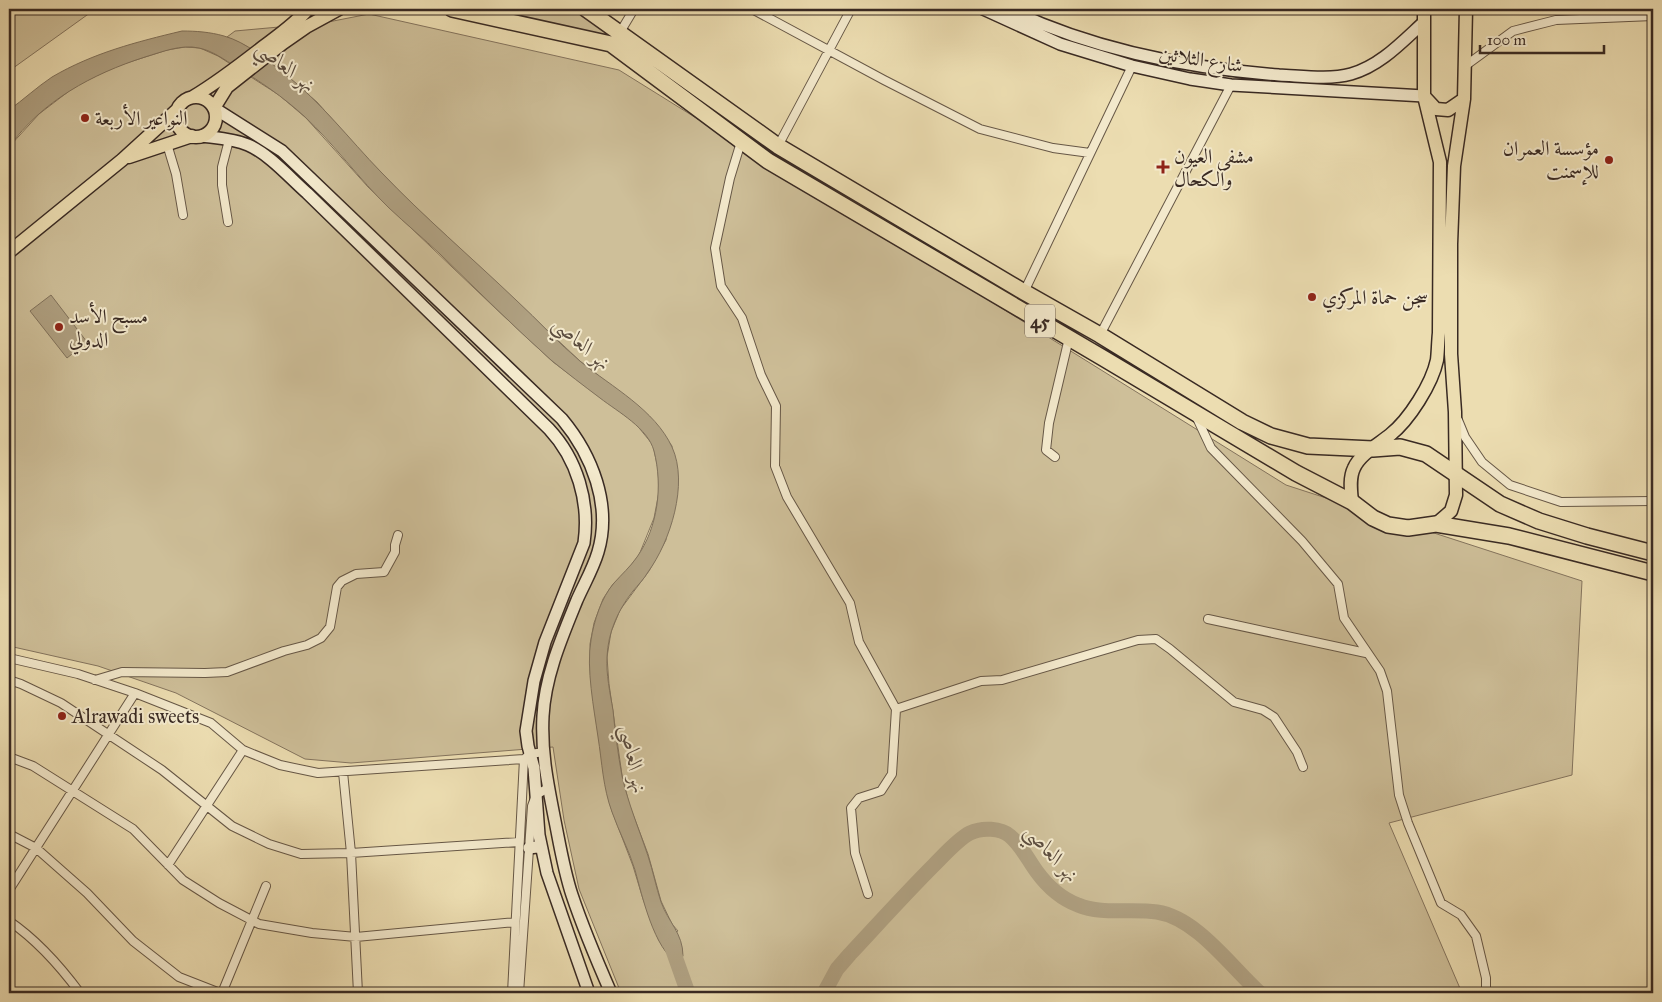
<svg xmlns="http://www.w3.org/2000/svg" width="1662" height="1002" font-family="'IM FELL Great Primer',Amiri,serif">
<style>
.green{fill:#cebf99;stroke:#84745e}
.water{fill:#afa081;stroke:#80715b}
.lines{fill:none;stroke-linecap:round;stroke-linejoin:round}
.river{stroke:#afa081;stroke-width:15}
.street-casing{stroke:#665746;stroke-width:10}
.secondary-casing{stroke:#392a23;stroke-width:14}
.primary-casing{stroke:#392a23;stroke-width:15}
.highway-casing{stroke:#392a23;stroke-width:18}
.street{stroke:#f3e9cc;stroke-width:8}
.secondary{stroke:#f3e9cc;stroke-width:11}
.primary{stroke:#ecddb1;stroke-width:12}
.highway{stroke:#ecddb1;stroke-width:15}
.poi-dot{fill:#8f2418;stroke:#f3e9cc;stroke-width:2}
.labels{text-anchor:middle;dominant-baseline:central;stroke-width:4;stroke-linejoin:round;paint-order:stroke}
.shield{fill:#f3e9cc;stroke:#716356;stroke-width:1}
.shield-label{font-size:19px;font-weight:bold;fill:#392a23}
.street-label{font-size:20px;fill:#392a23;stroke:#f3e9cc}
.poi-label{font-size:20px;fill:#392a23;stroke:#f3e9cc;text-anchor:start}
.water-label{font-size:21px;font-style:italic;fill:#5c4d3f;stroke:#f3e9cc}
</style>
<rect width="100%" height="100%" fill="#ecddb1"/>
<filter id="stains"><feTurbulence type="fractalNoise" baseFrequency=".004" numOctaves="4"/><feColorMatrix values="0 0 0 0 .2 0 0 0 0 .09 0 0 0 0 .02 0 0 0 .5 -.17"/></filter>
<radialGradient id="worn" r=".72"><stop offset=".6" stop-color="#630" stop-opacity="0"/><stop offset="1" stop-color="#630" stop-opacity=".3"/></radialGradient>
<path class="green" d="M9,9H116L94,10L9,71Z
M481,9H571L611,34L609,37Z
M369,14L619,70L1286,485L1582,581L1572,775L1389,823L1462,993H621L579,889L564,820L553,747L351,763L305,759L176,693L98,666L9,646V147L39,114L77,85L117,66L167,50L185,47L200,48L218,56L279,95L306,118L368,187L494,307L553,362L635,423L653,445L658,469L659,492L654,518L639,555L625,573L613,584L603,599L594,623L590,644L591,665L593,696L608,797L612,811L633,866L643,899L659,941L678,931L672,924L661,901L648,854L629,804L622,775L609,684L607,657L611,632L620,610L649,571L666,540L672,446L649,416L580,361L407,199L362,153L317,102L284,74L246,46L227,37L235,31L323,23Z"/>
<path class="water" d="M182,31C196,31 210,32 224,36C246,42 267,60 285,74C321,102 349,139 381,172C424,217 471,257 516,300C538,320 558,343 581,362C612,387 655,410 672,447C689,484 670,542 648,572C644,579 638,585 633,591C618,610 608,632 607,657C606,674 610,693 613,710C615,732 618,754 622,776C628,803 639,829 648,856C653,871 656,887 661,902C668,922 683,933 683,956L678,963C654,950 642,895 635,870C629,850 619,832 612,812C603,788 602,762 598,737C594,709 586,668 591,640C594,621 601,598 614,583C622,574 630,567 637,557C658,527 663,486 654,451C648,428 618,412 600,398C584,386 567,373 551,360C513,326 477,290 440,254C423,238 406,224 389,208C359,179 334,144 304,116C283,97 260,81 236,67C225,60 213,51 199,48C181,44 162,52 145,57C92,74 42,101 9,147V110C23,100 37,87 52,77C93,53 136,42 182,31Z
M51,295L87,342L67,358L30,311Z"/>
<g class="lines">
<path class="river" d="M671,945L688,993
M824,993L837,969L850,954C878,924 905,894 934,865C944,855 958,839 970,833C982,827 1001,828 1010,836C1022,846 1028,860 1037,872C1048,887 1062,899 1078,905C1102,915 1131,908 1157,912C1197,918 1231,967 1260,993"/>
<defs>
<path id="street" d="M752,9L884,80L980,129L1053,148L1090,153
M619,34L634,9
M1465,66L1513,31L1556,20L1653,16
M741,142L730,178L715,248L721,286L742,318L761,375L776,406L775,466L787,497L850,603L859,642L896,709
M167,144L176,174L183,215
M778,146L851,9
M228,222L222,185V167L229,140
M1024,292L1132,66
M1100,335L1231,85
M1196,416L1211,448L1302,541L1338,584L1344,618L1380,671L1387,691L1399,795L1408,823L1441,903L1461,915L1476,936L1486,978V993
M1458,420L1465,437L1482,462L1510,485L1561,502L1653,501
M1055,457L1046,450L1049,423L1069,338
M1208,619L1366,653
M9,658L78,674L135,693L211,723L243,750L280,765L318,773L524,759
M9,680L21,684L61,703L162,770L232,826L269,844L301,854L351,853L519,842
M95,680L122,672L205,673L227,672L284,651L307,645L321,638L330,627L337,587L342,581L356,574L384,572L395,552V545L398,535
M9,757L33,766L133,829L183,880L219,903L259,924L312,933L356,937L515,922
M343,772L351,853L358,993
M9,834L36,848L87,893L133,941L179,977L220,993
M168,865L243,750
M9,890L135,693
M868,894L855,853L851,808L859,798L881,791L892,774L896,709L981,681L1002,680L1138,640L1156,639L1170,649L1234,702L1263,710L1274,717L1297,752L1303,767
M9,921C37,940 60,966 80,993
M222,993L266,886
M512,993L524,759L530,754L544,752
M519,993L532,806L536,795L548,788"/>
<path id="secondary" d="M983,9L1060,44L1132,66L1190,79L1231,85L1424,96
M1008,9C1093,50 1185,68 1279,75C1302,76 1329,80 1351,74C1380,66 1402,42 1424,22
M214,108L282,151L562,419C592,455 612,505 598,552C593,569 584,584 577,600C562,637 545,676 543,716C541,752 548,786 555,821C560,846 564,871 572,895C583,928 597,961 611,993
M202,136C217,138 234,139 248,145C269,154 290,178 307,193L549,429C577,459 590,502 584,543L545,642L534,681L526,731L528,746L534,768L539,835L547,873L589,993
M529,848L537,847L542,849"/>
<path id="primary" d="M1424,96L1436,109L1448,110L1464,99
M193,97C218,82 240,65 263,47C279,35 295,24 308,9
M176 117a20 20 0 1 1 40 0a20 20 0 1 1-40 0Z
M214,108L227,87L283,43L306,27L339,9
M129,157L192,136
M9,252L122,160L178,109
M1352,502C1351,491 1349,478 1354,468C1360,454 1379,444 1390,435C1409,420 1432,384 1437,360C1438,352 1438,342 1439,333L1440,162L1424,96V9
M1436,524L1451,511L1456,495L1455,412L1451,354V244L1454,166L1464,99L1466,9"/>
<path id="highway" d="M452,9L611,44L768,161L1103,358L1296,473L1352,502L1373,518L1388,525L1408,528L1436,524L1509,536L1653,573
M586,9L778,146L1024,292L1100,335L1242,422L1271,436L1308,446L1373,449L1400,447L1426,454L1500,504L1539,521L1587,536L1653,553"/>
</defs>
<use href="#street" class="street-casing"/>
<use href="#secondary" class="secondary-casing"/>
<use href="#primary" class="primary-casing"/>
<use href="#highway" class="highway-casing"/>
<use href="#street" class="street"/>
<use href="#secondary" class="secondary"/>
<use href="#primary" class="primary"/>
<use href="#highway" class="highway"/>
</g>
<g class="poi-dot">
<circle cx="85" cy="118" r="5"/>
<circle cx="1609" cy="160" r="5"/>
<path d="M1160.5 159.5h5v5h5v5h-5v5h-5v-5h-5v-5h5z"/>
<circle cx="1312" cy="297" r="5"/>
<circle cx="59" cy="327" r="5"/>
<circle cx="62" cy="716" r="5"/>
</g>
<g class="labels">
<rect class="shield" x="1025" y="304.5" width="30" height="33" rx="4"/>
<g class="shield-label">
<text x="1040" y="321">45</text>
</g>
<g class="street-label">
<text transform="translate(1201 59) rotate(9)">شارع الثلاثين</text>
</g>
<g class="poi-label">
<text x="95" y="118">النواعير الأربعة</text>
<text x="1599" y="148" text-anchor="end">مؤسسة العمران<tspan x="1599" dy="23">للإسمنت</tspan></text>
<text x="1174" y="156">مشفى العيون<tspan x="1174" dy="23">والكحال</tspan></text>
<text x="1322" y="297">سجن حماة المركزي</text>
<text x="69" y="316">مسبح الأسد<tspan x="69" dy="23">الدولي</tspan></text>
<text x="72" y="716">Alrawadi sweets</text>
</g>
<g class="water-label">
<text transform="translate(286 66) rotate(38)">نهر العاصي</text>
<text transform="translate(582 343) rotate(41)">نهر العاصي</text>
<text transform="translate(634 759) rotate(79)">نهر العاصي</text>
<text transform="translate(1052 853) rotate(48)">نهر العاصي</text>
</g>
</g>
<rect width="1662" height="1002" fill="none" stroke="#ecddb1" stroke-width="30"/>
<rect x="10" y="10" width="1642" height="982" fill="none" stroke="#392a23" stroke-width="2.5"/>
<rect x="15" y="15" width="1632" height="972" fill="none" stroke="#392a23"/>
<path d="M1480 45v8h124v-8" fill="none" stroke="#392a23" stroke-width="2.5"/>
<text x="1487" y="45" font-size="15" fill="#392a23" stroke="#f3e9cc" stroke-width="4" paint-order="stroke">100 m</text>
<rect width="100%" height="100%" filter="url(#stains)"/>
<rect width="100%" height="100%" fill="url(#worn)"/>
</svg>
